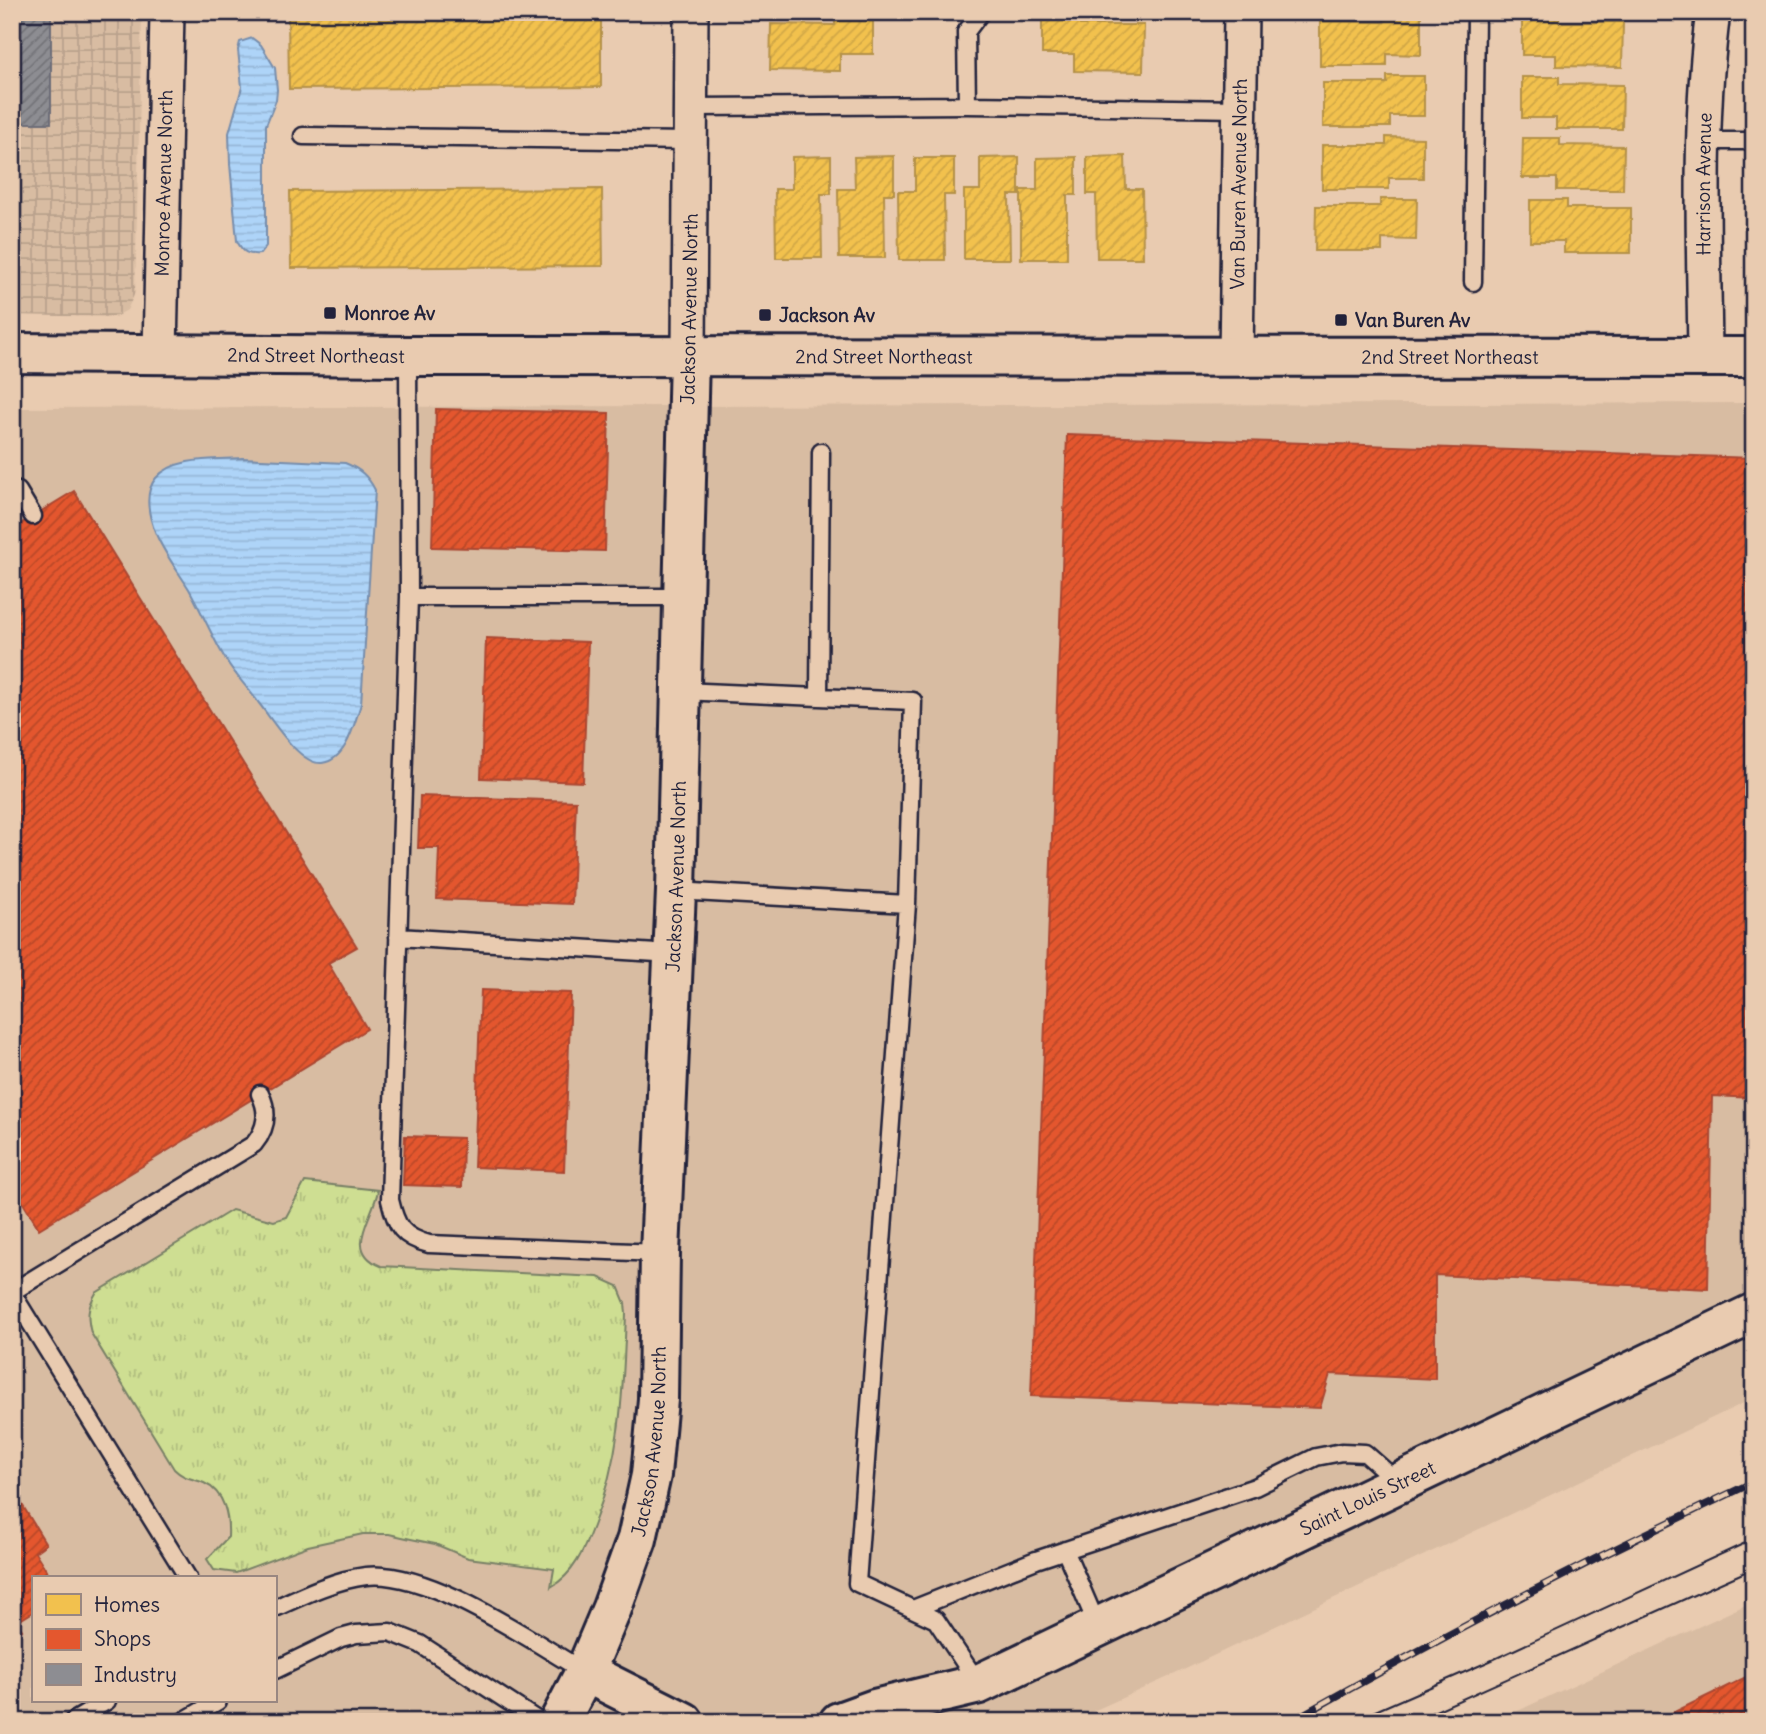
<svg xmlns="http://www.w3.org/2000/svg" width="1766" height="1734" font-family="Delius,sans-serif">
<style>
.built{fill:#d8bca2;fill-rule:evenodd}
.industrial{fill:url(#industrial-grid)}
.grass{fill:url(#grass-tufts);stroke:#788066;stroke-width:2}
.water{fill:url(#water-rules);stroke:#768dac;stroke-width:2}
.homes{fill:url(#homes-hatch);stroke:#b49148;stroke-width:2}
.shops{fill:url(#shops-hatch);stroke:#aa4732;stroke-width:2}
.industry{fill:url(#industry-hatch);stroke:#6d6d78;stroke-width:2}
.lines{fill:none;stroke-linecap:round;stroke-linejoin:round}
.lane-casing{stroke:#22223b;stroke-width:21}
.street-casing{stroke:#22223b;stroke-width:38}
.secondary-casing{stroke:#22223b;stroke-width:44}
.lane{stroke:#e9cbb0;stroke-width:16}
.street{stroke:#e9cbb0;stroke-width:33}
.secondary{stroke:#e9cbb0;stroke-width:38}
.tram{stroke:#22223b;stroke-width:2}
.rail-casing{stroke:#22223b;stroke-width:8}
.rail{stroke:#e9cbb0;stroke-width:5;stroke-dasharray:16;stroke-linecap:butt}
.poi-dot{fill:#22223b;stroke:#e9cbb0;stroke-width:2.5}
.labels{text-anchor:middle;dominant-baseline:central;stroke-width:7;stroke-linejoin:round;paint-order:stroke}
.street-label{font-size:19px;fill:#22223b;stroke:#e9cbb0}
.poi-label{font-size:19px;font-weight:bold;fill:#22223b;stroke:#e9cbb0;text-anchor:start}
</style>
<defs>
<pattern id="industrial-grid" width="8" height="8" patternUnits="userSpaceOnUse" patternTransform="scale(1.75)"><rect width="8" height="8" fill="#d8bca2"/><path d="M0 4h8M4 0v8" fill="none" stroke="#b9a18c"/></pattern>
<pattern id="grass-tufts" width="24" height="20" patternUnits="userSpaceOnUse" patternTransform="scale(1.75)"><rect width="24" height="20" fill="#cede92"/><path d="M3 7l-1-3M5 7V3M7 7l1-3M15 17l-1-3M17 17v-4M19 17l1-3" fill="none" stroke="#b1be7f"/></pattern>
<pattern id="water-rules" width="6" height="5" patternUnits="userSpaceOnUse" patternTransform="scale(1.75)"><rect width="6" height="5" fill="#aed4f8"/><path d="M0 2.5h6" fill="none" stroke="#95b6d6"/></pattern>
<pattern id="homes-hatch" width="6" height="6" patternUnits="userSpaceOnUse" patternTransform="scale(1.75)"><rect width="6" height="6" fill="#f2c14e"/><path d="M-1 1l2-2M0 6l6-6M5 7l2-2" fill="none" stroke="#cfa645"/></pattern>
<pattern id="shops-hatch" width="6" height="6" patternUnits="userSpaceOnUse" patternTransform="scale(1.75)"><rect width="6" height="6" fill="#e4572e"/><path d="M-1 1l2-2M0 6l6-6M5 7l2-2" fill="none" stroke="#b84828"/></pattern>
<pattern id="industry-hatch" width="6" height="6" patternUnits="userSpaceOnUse" patternTransform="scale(1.75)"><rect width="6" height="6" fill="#8d8d92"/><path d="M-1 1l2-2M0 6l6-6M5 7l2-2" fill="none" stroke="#737378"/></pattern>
</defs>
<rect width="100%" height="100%" fill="#e9cbb0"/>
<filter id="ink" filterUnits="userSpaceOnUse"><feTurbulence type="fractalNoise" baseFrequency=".0143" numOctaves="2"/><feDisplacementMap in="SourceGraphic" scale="14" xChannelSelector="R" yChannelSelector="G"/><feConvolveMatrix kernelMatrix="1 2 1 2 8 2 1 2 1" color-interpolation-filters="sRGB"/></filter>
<g filter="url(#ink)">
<path class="built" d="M1754,403V1398L1175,1674L1069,1722H452L439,1713L432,1722H12V408ZM33,1578H275V1701H33Z
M1754,1601V1722H1494Z"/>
<path class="industrial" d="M12,12H142L135,293L127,310L115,317L12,315Z"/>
<path class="grass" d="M305,1182L378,1190C374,1217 342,1250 381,1266L598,1277L618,1286L625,1303L626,1314C623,1390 622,1454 593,1526C584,1550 574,1574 551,1587L554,1569L468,1558L435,1544L411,1539L389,1534H363L308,1546L236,1573L214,1570L207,1559L228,1537C229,1517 225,1492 204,1483C192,1478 184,1479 174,1469L91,1333C87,1317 87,1308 96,1293L232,1210L274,1221L286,1217Z"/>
<path class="water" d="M252,38L261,45L275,68L277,90L276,100L266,125V246L260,254C248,255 243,253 237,241L230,164L229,133L242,87L238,50L240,42Z
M242,458L345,463C360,469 368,476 375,490L361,704C354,724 347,760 322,763C299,765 271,718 258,702C248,688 235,675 226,660C212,637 202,612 189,589C178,571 164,553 156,534C149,518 143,493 156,478C175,456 216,460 242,458Z"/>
<path class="homes" d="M601,12V87L289,89L288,13Z
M1384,13L1421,14V55L1387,54V66H1320V21L1384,22Z
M835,15H873V54H840V71L770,70L771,24L835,25Z
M1042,15H1080V25H1144L1143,72L1074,71V54H1042Z
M1522,15H1559V22H1623L1622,67L1556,66V55H1522Z
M1387,76H1424V116H1390V127H1323V83H1387Z
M1522,77H1559V84L1623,85L1622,129H1556V118H1522Z
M1386,137L1423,138V178H1389V189H1322V145H1386Z
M1523,138H1560V145L1624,146L1623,190H1557V178H1522Z
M831,156V194H821L822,258H776L775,189H792V157Z
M894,156V194H884L885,258H839L838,189H855L854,157Z
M1125,156L1126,189H1142L1143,258H1097L1096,194H1087V157Z
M1019,157V195H1009L1010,259H964V190H980V158Z
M1076,157V195H1067V259H1021V190H1037V158Z
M915,158H954V195H944L945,260H899L898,191H915Z
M602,189L603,266L291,268L290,191Z
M1380,199H1417L1416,240L1382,239V251H1315L1316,206H1380Z
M1530,200H1567V208H1631V253H1564V241H1530Z"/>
<path class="shops" d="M436,409L609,413L605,551L432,547Z
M1067,435L1754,458V1098L1712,1096L1708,1289L1435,1275V1379L1330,1374L1320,1408L1031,1396Z
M74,491L357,947L328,963L367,1029L39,1229L12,1185V529Z
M486,638L588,642L583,782L481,778Z
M420,796L576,801L572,904L437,899L439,848H418Z
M481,990L571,993L564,1171L474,1167Z
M405,1136L463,1138L462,1187L403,1185Z
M12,1488L46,1544L35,1552L51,1578H33V1612L17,1622L22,1630L12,1636Z
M1754,1673V1722H1654Z"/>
<path class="industry" d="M12,12H51V123H12Z"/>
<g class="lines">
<defs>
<path id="lane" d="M967,105L966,32L981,12
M691,107L967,105L1240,109
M303,136L690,141
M1704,141H1754
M1473,282L1476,12
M408,356L409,597L390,1200C396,1226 402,1237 429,1244L659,1253
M12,489L18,491L33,516
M409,597H683
M681,691L913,701L907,904
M819,697L821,452
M676,891L907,904L857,1583L936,1620L978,1683
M398,937L673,954
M12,1292L254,1144C267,1128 269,1112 260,1094
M12,1293L188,1578
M1065,1550L1098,1627
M275,1608C304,1595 334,1580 366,1576C429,1569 530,1640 585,1672
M913,1609L1036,1560L1255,1487L1316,1457L1342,1452L1365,1453L1399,1483
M275,1670L341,1638L356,1634L390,1632L420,1644L540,1722
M72,1722L107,1701
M182,1722L218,1701"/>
<g id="street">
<path id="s1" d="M160,353L167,12"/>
<path d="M689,356L691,12"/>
<path id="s2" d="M1236,357L1241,12"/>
<path id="s3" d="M1705,357C1704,243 1698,126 1713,12"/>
</g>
<g id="secondary">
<path id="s4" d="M12,353L408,356L1754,357"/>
<path d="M585,1672L684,1722"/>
<path id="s5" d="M559,1722L585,1672L612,1608L637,1539L651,1475L658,1399L660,1253L676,891L689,356"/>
<path id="s6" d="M839,1722L875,1709L979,1684L1754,1313"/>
</g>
</defs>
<use href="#lane" class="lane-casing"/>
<use href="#street" class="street-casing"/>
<use href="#secondary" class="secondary-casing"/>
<use href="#lane" class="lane"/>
<use href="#street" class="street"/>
<use href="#secondary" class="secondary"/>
<path class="tram" d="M1350,1722L1490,1661L1754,1539
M1411,1722L1754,1568"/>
<defs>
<path id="rail" d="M1290,1722C1442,1636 1596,1556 1754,1482"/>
</defs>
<use href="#rail" class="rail-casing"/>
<use href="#rail" class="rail"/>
</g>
</g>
<g class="poi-dot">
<rect x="323" y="306" width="14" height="14" rx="3.5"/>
<rect x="758" y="308" width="14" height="14" rx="3.5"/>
<rect x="1334" y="313" width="14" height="14" rx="3.5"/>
</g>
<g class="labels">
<g class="street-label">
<text stroke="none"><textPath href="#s1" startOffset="170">Monroe Avenue North</textPath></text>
<text stroke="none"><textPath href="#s3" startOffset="173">Harrison Avenue</textPath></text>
<text stroke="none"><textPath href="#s2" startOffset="173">Van Buren Avenue North</textPath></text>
<text transform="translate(689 309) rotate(-89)">Jackson Avenue North</text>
<text stroke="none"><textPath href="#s4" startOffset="304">2nd Street Northeast</textPath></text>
<text stroke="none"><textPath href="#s4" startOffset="872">2nd Street Northeast</textPath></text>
<text stroke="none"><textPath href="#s4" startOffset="1438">2nd Street Northeast</textPath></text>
<text stroke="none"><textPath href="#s5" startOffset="864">Jackson Avenue North</textPath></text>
<text stroke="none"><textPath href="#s5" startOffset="298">Jackson Avenue North</textPath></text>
<text stroke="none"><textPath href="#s6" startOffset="576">Saint Louis Street</textPath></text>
</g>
<g class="poi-label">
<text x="344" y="313">Monroe Av</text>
<text x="779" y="315">Jackson Av</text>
<text x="1355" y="320">Van Buren Av</text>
</g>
</g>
<rect width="1766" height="1734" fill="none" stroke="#e9cbb0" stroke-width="42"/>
<rect x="21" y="21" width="1724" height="1692" fill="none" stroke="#22223b" stroke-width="2.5" filter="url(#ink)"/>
<rect x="32" y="1576" width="245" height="126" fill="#e9cbb0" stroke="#998781" stroke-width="2"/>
<rect x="46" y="1594" width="35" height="21" fill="#f2c14e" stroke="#998781" stroke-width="2"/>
<text x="94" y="1612" font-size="21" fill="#22223b">Homes</text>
<rect x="46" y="1629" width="35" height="21" fill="#e4572e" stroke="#998781" stroke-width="2"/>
<text x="94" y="1646" font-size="21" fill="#22223b">Shops</text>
<rect x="46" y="1664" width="35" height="21" fill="#8d8d92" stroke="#998781" stroke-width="2"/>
<text x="94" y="1682" font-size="21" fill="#22223b">Industry</text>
</svg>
